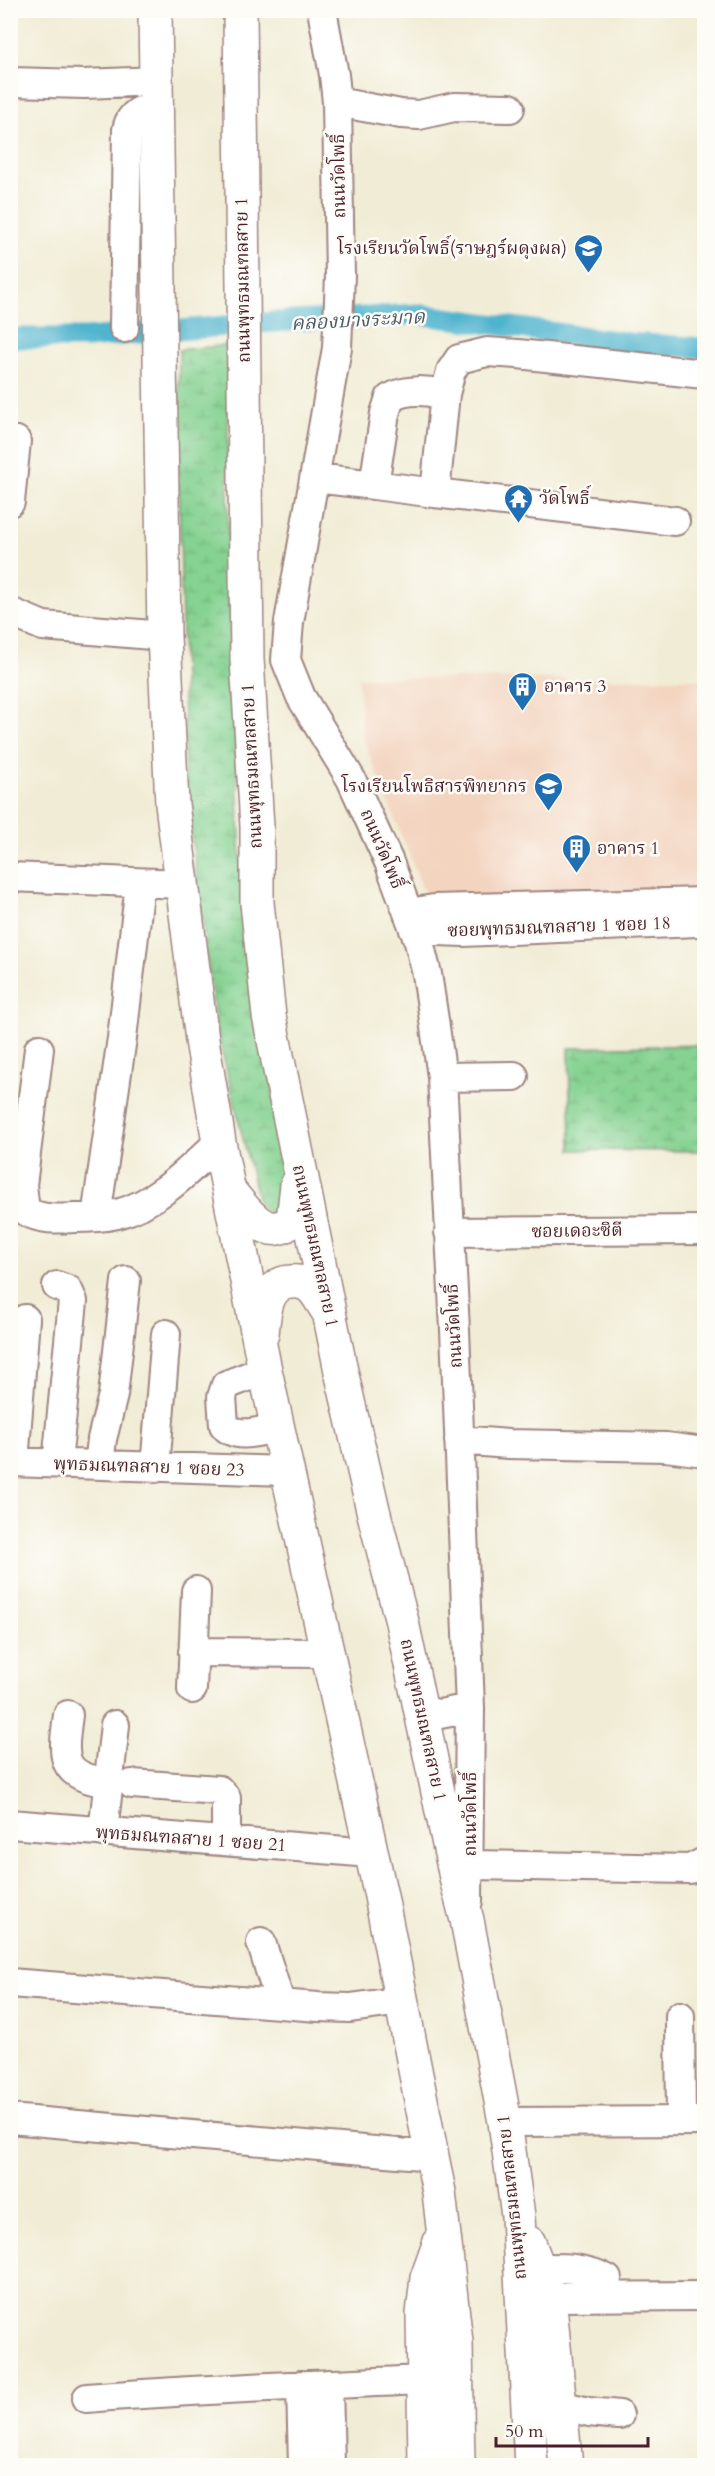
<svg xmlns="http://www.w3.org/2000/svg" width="715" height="2476" font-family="Cardo,'Noto Serif Thai',serif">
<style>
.built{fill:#f3d4bf}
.wetland{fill:url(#wetland-marsh);stroke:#68785e;stroke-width:1.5}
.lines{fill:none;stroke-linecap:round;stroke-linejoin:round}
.canal{stroke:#4fb4ce;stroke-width:21}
.minor-casing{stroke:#9e8680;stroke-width:32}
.major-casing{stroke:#9e8680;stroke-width:36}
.minor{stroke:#fff;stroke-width:28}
.major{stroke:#fff;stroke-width:33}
.labels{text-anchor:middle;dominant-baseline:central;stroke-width:5;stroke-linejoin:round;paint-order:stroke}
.street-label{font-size:18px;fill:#4a1f2b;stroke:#fdfcf7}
.poi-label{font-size:18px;fill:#4a1f2b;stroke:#fdfcf7;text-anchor:start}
.water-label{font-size:20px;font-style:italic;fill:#4c5b6c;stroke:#fdfcf7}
</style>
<defs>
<pattern id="wetland-marsh" width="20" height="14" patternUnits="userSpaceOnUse" patternTransform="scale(1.5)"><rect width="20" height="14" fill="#85d291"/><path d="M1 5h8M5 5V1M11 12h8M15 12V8" fill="none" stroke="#74b47d"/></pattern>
</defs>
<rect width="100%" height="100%" fill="#fdfcf7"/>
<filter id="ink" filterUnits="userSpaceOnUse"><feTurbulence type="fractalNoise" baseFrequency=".0167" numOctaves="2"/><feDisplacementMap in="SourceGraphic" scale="12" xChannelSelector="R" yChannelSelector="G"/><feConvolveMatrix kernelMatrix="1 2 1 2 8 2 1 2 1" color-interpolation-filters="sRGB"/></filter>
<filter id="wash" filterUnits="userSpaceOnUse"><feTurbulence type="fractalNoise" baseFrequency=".008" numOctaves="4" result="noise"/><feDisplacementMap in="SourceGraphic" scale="24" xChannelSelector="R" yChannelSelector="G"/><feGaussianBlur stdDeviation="1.35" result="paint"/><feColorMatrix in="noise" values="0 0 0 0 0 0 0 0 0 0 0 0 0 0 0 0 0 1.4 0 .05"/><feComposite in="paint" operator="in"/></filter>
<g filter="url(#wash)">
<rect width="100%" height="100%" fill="#f1ecd5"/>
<path class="built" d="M358,678L704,679V915L438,927L363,739Z"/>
<path class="wetland" d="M228,345V583L243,905L290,1196L273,1216L259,1205L216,1027L185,783L178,428L179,350Z
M704,1045V1151L571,1150L569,1048Z"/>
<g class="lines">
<path class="canal" d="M10,338H86L273,322L417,314L630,343L704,348"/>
</g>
</g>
<g filter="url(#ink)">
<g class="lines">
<defs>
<path id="minor" d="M322,10L334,75L337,102L340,276L337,348L289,622L286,660L301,697L351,779L389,862L419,942L427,974L434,1020L442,1077L455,1330L470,1708L468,1901
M10,82L84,84L157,81
M337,102L401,114L419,115L454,107L510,108
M124,328L127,130C130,113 142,108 157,108
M316,478L374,485L385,413L390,398C407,388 427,391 445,394
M374,485L435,493
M10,502L16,441
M675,521L435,493L445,394L451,371L459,359L487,352L518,354L704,374
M10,612L43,626L164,636
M10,877L182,884
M408,913L434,909L704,902
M414,930L463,932L697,922
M39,1049L22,1185L25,1211C41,1220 57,1219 75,1218C89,1218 103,1217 117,1214C157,1204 190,1169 219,1142
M442,1077L514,1076
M96,1217L122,1038L140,884
M449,1232L704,1230
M265,1370L226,1385L222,1397L224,1425C235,1440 261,1431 277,1428
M459,1440L508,1444L666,1447L704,1452
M10,1462L288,1471
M14,1462L25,1319
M57,1463L73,1301L68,1290L57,1286
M99,1465L102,1439L113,1395L126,1281
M155,1468L166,1334
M193,1652L327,1653
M192,1689L196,1591
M422,1711L440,1714L470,1708
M68,1715C62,1759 60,1776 109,1783
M132,1784L219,1790L226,1798V1841
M10,1824L371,1853
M103,1832L115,1725
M470,1865L690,1869L704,1862
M261,1942L280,2002
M10,1983L318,2007L350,2008L402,2001
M680,2016L681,2121
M10,2119L432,2156
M505,2122L704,2121
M539,2268C565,2268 584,2267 607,2279
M549,2297L704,2296
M328,2384L330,2466
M301,2385L303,2466
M87,2398C199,2389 312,2385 424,2380
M560,2405L589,2412L619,2415"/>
<path id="major" d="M155,10L164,636L172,804L202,1040L219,1142L265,1370L381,1896L439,2192L456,2342L458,2466
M240,10L247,659L257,827V903L269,1016L341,1371L374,1514L402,1622L457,1882L467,1920L505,2122L518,2216L531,2466
M229,1191C241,1204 260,1235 281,1227C285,1226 290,1222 293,1220L297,1185
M262,1334C264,1314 265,1283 291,1282C300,1281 307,1283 313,1289C319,1296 324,1306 329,1313
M529,2243L549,2297L566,2466
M425,2466L423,2314L427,2278L441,2239"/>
</defs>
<use href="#minor" class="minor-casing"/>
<use href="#major" class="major-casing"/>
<use href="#minor" class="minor"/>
<use href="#major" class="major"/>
</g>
</g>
<defs>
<symbol id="school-pin" viewBox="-11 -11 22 30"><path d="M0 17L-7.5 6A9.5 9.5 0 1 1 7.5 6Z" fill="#1f6fb2" stroke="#fdfcf7"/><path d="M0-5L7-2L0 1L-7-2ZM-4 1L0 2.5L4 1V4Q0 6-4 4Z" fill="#fff"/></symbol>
<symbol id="temple-pin" viewBox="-11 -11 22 30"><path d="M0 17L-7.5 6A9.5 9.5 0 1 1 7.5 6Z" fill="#1f6fb2" stroke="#fdfcf7"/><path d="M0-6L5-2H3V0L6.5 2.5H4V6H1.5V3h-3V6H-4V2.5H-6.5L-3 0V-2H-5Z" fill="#fff"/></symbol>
<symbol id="building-pin" viewBox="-11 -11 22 30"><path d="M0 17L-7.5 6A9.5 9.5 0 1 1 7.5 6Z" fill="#1f6fb2" stroke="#fdfcf7"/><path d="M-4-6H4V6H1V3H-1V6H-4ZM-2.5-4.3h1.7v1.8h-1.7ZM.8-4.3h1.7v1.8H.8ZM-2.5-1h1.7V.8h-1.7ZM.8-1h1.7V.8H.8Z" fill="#fff"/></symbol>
</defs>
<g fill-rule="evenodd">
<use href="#school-pin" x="572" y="232" width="33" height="45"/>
<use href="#temple-pin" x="502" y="482" width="33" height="45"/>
<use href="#building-pin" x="506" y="670" width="33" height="45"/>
<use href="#school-pin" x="532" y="770" width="33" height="45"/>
<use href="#building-pin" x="560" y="832" width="33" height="45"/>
</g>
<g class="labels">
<g class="street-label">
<text transform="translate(339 176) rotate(-91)">ถนนวัดโพธิ์</text>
<text transform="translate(243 280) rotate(-91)">ถนนพุทธมณฑลสาย 1</text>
<text transform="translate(252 766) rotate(-93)">ถนนพุทธมณฑลสาย 1</text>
<text transform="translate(382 849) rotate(67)">ถนนวัดโพธิ์</text>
<text transform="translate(559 927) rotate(-2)">ซอยพุทธมณฑลสาย 1 ซอย 18</text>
<text transform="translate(577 1231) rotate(-1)">ซอยเดอะซิตี</text>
<text transform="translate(315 1246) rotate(78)">ถนนพุทธมณฑลสาย 1</text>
<text transform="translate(454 1326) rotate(-93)">ถนนวัดโพธิ์</text>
<text transform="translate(149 1467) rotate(2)">พุทธมณฑลสาย 1 ซอย 23</text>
<text transform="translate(423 1720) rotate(78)">ถนนพุทธมณฑลสาย 1</text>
<text transform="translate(470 1814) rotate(-90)">ถนนวัดโพธิ์</text>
<text transform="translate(191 1839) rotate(4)">พุทธมณฑลสาย 1 ซอย 21</text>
<text transform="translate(512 2197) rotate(-96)">ถนนพุทธมณฑลสาย 1</text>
</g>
<g class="poi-label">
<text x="567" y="248" text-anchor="end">โรงเรียนวัดโพธิ์(ราษฎร์ผดุงผล)</text>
<text x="539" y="498">วัดโพธิ์</text>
<text x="544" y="686">อาคาร 3</text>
<text x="527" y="786" text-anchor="end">โรงเรียนโพธิสารพิทยากร</text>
<text x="597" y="848">อาคาร 1</text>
</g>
<g class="water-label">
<text transform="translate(358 320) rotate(-3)">คลองบางระมาด</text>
</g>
</g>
<rect width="715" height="2476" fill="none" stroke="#fdfcf7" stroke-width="36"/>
<path d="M496 2437v9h152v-9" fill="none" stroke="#4a1f2b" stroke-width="3"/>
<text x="505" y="2437" font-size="18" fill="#4a1f2b" stroke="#fdfcf7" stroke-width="4.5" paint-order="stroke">50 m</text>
</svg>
